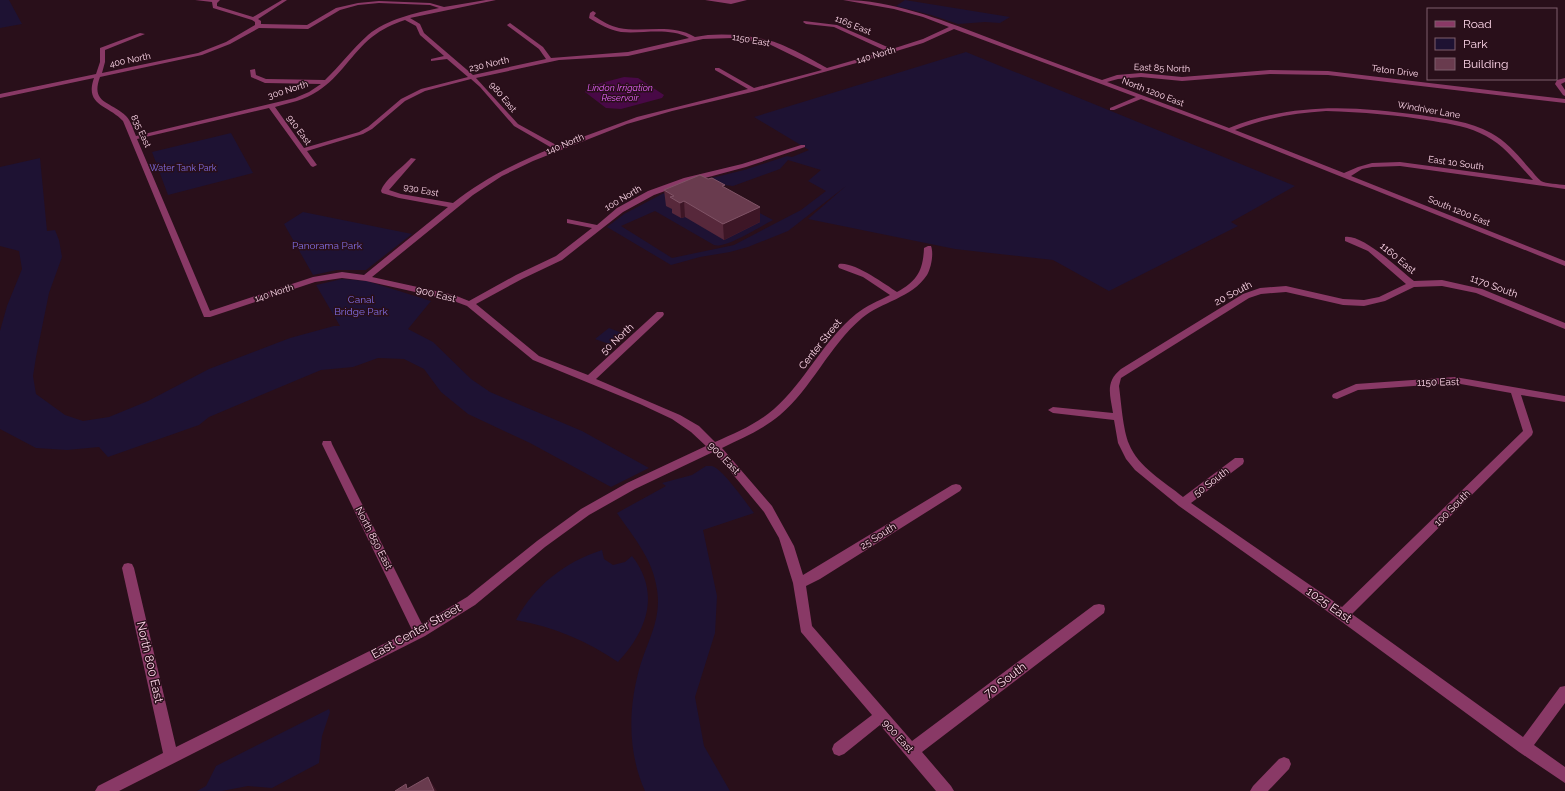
<svg xmlns="http://www.w3.org/2000/svg" width="1565" height="791" font-family="Raleway,sans-serif">
<style>
.green{fill:#1e1233;fill-rule:evenodd}
.water{fill:#480946}
.lines{fill:none;stroke-linecap:round;stroke-linejoin:round}
.minor{fill:#893966;fill-rule:evenodd}
.wall{fill:#57283b}
.shaded-wall{fill:#3d1626}
.building{fill:#693b4e;stroke:#805366}
.labels{text-anchor:middle;dominant-baseline:central;stroke-width:3;stroke-linejoin:round;paint-order:stroke}
.far-street-label{font-size:9px;fill:#ffd7ea;stroke:#290f1a}
.far-water-label{font-size:9px;font-style:italic;fill:#ea65ff;stroke:#290f1a}
.far-park-label{font-size:9px;fill:#816fe6;stroke:#290f1a}
.park-label{font-size:10px;fill:#816fe6;stroke:#290f1a}
.street-label{font-size:10px;fill:#ffd7ea;stroke:#290f1a}
.near-street-label{font-size:12px;fill:#ffd7ea;stroke:#290f1a}
</style>
<rect width="100%" height="100%" fill="#290f1a"/>
<path class="green" d="M0,0H9L22,24L0,28Z
M905,0L1010,17L1000,23L985,22L958,24L931,15L896,6Z
M966,52L1295,186L1231,222L1238,226L1109,291L1053,260L955,249L808,219L846,186L788,231L748,247L730,252L700,257L671,265L607,227L624,214L662,194L699,181L744,170L787,156L792,157L809,150L754,117ZM788,160L821,170L808,181L826,191L801,210L734,245L672,258L621,226L655,211L714,245C725,249 761,226 773,220L710,187L714,184L733,186L780,169Z
M231,133L253,173L168,195L152,152Z
M40,158L47,231L55,230L59,240L62,257L49,293L36,357L33,376L36,394L65,415L83,421L109,417L148,401L209,369L290,338L334,326H340L316,285L342,279L367,281L431,301L408,329L433,342L471,379L490,392L582,431L649,468L611,487L530,443L468,414L441,392L424,369L404,359L378,358L353,367L321,370L209,417L199,425L108,457L99,447L67,450L36,448L0,429V331L7,306L22,269L19,251L0,246V167Z
M303,212L412,234L366,270H337L313,275L284,224Z
M609,328L622,333L609,344L595,339Z
M706,466C706,466 712,466 712,466C722,468 747,504 754,513L703,530L717,596L715,633L695,697L704,746L730,791H645C627,751 628,705 641,663C650,635 663,616 656,584C651,557 632,535 617,513L666,486L662,483L692,475Z
M602,550L604,559L613,565L625,562L632,556C661,593 647,631 618,662C587,641 554,627 516,620C535,585 565,562 602,550Z
M329,709L330,712L322,736L319,763L272,788L248,786L222,791H197L206,786L216,766Z"/>
<path class="water" d="M624,77L638,78L664,95L662,98L621,109L606,108L585,92L590,86Z"/>
<g class="lines">
<path class="minor" d="M195,0H220L217,3V6L253,17L282,0H287L258,19L261,21V24L307,25L336,8L358,3L379,1L430,3L444,7L486,0H496L410,18L420,24L424,33L473,75L546,59L539,49L508,26L507,25L510,23L543,47L551,58L628,52L689,38C669,27 643,34 621,32C609,30 599,24 589,18L590,13L593,11L596,13L594,16C602,21 610,26 619,28C644,33 671,23 695,37C719,32 747,35 771,41C786,45 813,60 827,68L886,51L834,27L806,24L803,22L804,21L837,25L892,49L923,39L949,27L923,17L894,9L843,0C892,0 939,19 984,36C1023,51 1062,66 1102,80L1117,75L1141,73L1182,77L1270,70L1328,71L1565,99V103L1328,75L1270,74L1182,81L1141,77L1118,79L1107,82L1229,128C1295,102 1352,106 1420,115C1444,119 1470,121 1491,133C1506,141 1518,155 1529,168C1533,172 1537,178 1541,181C1546,184 1559,184 1565,185V189L1400,166L1372,167L1362,169L1351,176L1565,261V266L1227,131L1141,99L1114,110H1110V108L1136,97L954,29L923,43L860,62L756,91L672,111L627,124L533,161L502,176L473,195L372,277L454,295L469,301L516,275L556,256L592,228L567,223V219L597,225L617,208L648,191L684,178L742,164L801,145H805V147L746,167L690,182L654,195L623,212L562,260L522,279L476,304L539,356L588,375L657,312H663L664,314L663,316L596,379L680,415L699,426L715,442C736,433 757,424 774,409C805,382 823,341 856,314C866,306 878,301 890,295L863,277L839,268L838,266L839,264C853,261 885,284 897,292C917,281 923,271 924,248L928,246H931C934,254 931,268 927,275C912,298 881,302 862,318C829,346 812,388 780,415C762,430 742,438 722,448L772,506L794,546L803,575L952,485L956,484L960,485L962,488L960,491L820,579L806,586L812,626L912,741L1094,605L1099,604L1104,605L1105,609L1104,613L922,752L951,786L954,791H936L880,725L844,754L839,756L834,754L832,749L834,744L872,715L801,632L793,583L779,538L764,512L721,460L713,452L635,489L589,515L545,547L475,605L425,636L119,791H95L98,786L163,753L122,568L124,564L128,563L132,564L134,568L176,747L412,630L322,444L323,441H331L332,444L422,624L467,597L537,541L581,509L627,483L706,446L691,432L672,419L640,404L533,360L467,306L451,300L366,281L342,278L315,282L210,317H204L123,121C109,105 84,106 94,78L0,98V94L96,74L100,62V48L140,33L145,34L105,50V62L102,73L198,53L226,42L255,25V22L252,20L213,8L212,2ZM379,3L430,5L439,8C415,13 387,19 368,35C352,49 340,66 325,80L266,79L256,75L255,69L250,70L251,77L265,83L321,84L309,92L295,98L136,136C133,129 131,121 126,116C111,101 90,104 100,77L202,55L230,44L259,28L308,29L340,10L358,5ZM405,20L416,26L420,35L444,56L431,59V61L447,59L468,77L421,89L401,99L368,127L359,132L304,148L275,107C289,103 305,100 318,91C340,77 352,53 372,37C382,29 393,24 405,20ZM733,38L769,44L822,70L754,88L719,68H715V70L748,89L637,117L558,146L518,124L476,78L559,60L628,56L703,39ZM471,79L480,87L514,126L552,148C516,163 483,179 453,203L401,194L389,190L416,159L411,158C403,167 384,180 381,191L382,193L399,198L448,207L364,275L342,272L313,277L210,311L137,139L269,108L311,166L313,167L317,165L307,151L363,134L372,129L405,101L425,91ZM1326,111C1362,112 1398,115 1433,121C1451,124 1470,127 1486,136C1505,146 1519,165 1533,180L1400,162L1372,163L1358,167L1344,173L1235,130C1265,118 1294,113 1326,111Z
M705,0H747L731,4Z
M1565,78V82L1561,84L1565,90V96L1563,95L1555,84L1557,80Z
M1345,237C1363,234 1400,270 1414,281L1442,280L1482,289L1565,323V329L1476,293L1442,286L1414,287L1385,301L1364,306L1343,305L1286,292L1261,294L1249,298L1121,378L1119,386C1121,401 1123,430 1129,444C1138,467 1165,482 1183,497L1235,458H1243L1244,461L1243,464L1191,503L1342,607L1523,431L1511,393L1455,383L1358,390L1337,399L1333,398L1332,396L1333,394L1356,384L1455,377L1565,396V402L1521,395L1533,432L1532,435L1352,614L1523,737L1560,687L1565,686V703L1534,745L1565,767V783L1519,752L1338,619L1179,506L1135,470L1126,459L1118,443L1114,420L1053,413L1048,410L1053,407L1113,413C1110,394 1105,382 1121,369L1243,294L1260,288L1286,286L1343,299L1364,300L1379,297L1406,284L1368,251L1345,241Z
M1284,757L1289,759L1291,764L1289,769L1268,791H1250L1253,786L1279,759Z"/>
</g>
<path class="wall" d="M725,188L760,222L724,240L685,217L681,218L672,213V209L666,206L664,190Z"/>
<path class="shaded-wall" d="M684,201L685,217L681,218L680,203Z
M760,207V222L724,240L723,224Z
M428,777L437,791H434Z"/>
<path class="building" d="M700,175L708,179L712,178L725,185L722,186L760,207L723,224L684,201L680,203L670,197L674,196L664,190Z
M428,777L434,791H395L406,784L407,789Z"/>
<g class="labels">
<g class="far-street-label">
<text transform="translate(853 25) rotate(22)">1165 East</text>
<text transform="translate(751 40) rotate(10)">1150 East</text>
<text transform="translate(876 55) rotate(-16)">140 North</text>
<text transform="translate(130 60) rotate(-12)">400 North</text>
<text transform="translate(489 64) rotate(-13)">230 North</text>
<text transform="translate(1162 68) rotate(2)">East 85 North</text>
<text transform="translate(1395 71) rotate(7)">Teton Drive</text>
<text transform="translate(288 90) rotate(-18)">300 North</text>
<text transform="translate(1153 92) rotate(21)">North 1200 East</text>
<text transform="translate(503 97) rotate(50)">980 East</text>
<text transform="translate(1429 110) rotate(10)">Windriver Lane</text>
<text transform="translate(299 130) rotate(54)">910 East</text>
<text transform="translate(141 131) rotate(65)">835 East</text>
<text transform="translate(565 144) rotate(-23)">140 North</text>
<text transform="translate(1456 163) rotate(8)">East 10 South</text>
<text transform="translate(421 190) rotate(11)">930 East</text>
<text transform="translate(623 198) rotate(-31)">100 North</text>
<text transform="translate(1459 211) rotate(22)">South 1200 East</text>
<text transform="translate(274 293) rotate(-18)">140 North</text>
</g>
<g class="far-water-label">
<text x="620" y="88">Lindon Irrigation<tspan x="620" dy="10">Reservoir</tspan></text>
</g>
<g class="far-park-label">
<text x="183" y="168">Water Tank Park</text>
</g>
<g class="park-label">
<text x="327" y="245">Panorama Park</text>
<text x="361" y="299">Canal<tspan x="361" dy="12">Bridge Park</tspan></text>
</g>
<g class="street-label">
<text transform="translate(1398 258) rotate(40)">1160 East</text>
<text transform="translate(1494 286) rotate(20)">1170 South</text>
<text transform="translate(1233 293) rotate(-28)">20 South</text>
<text transform="translate(436 294) rotate(14)">900 East</text>
<text transform="translate(617 339) rotate(-43)">50 North</text>
<text transform="translate(820 344) rotate(-51)">Center Street</text>
<text transform="translate(1438 382) rotate(-1)">1150 East</text>
<text transform="translate(724 458) rotate(46)">900 East</text>
<text transform="translate(1211 482) rotate(-37)">50 South</text>
<text transform="translate(1452 508) rotate(-45)">100 South</text>
<text transform="translate(878 536) rotate(-32)">25 South</text>
<text transform="translate(374 538) rotate(63)">North 850 East</text>
<text transform="translate(898 736) rotate(48)">900 East</text>
</g>
<g class="near-street-label">
<text transform="translate(1329 605) rotate(35)">1025 East</text>
<text transform="translate(416 631) rotate(-29)">East Center Street</text>
<text transform="translate(150 662) rotate(77)">North 800 East</text>
<text transform="translate(1005 680) rotate(-37)">70 South</text>
</g>
</g>
<rect x="1427" y="8" width="130" height="72" fill="#290f1a" stroke="#7f5f6d"/>
<rect x="1435" y="21" width="20" height="6" fill="#893966" stroke="#7f5f6d"/>
<text x="1463" y="28" font-size="12" fill="#ffd7ea">Road</text>
<rect x="1435" y="38" width="20" height="12" fill="#1e1233" stroke="#7f5f6d"/>
<text x="1463" y="48" font-size="12" fill="#ffd7ea">Park</text>
<rect x="1435" y="58" width="20" height="12" fill="#693b4e" stroke="#7f5f6d"/>
<text x="1463" y="68" font-size="12" fill="#ffd7ea">Building</text>
</svg>
